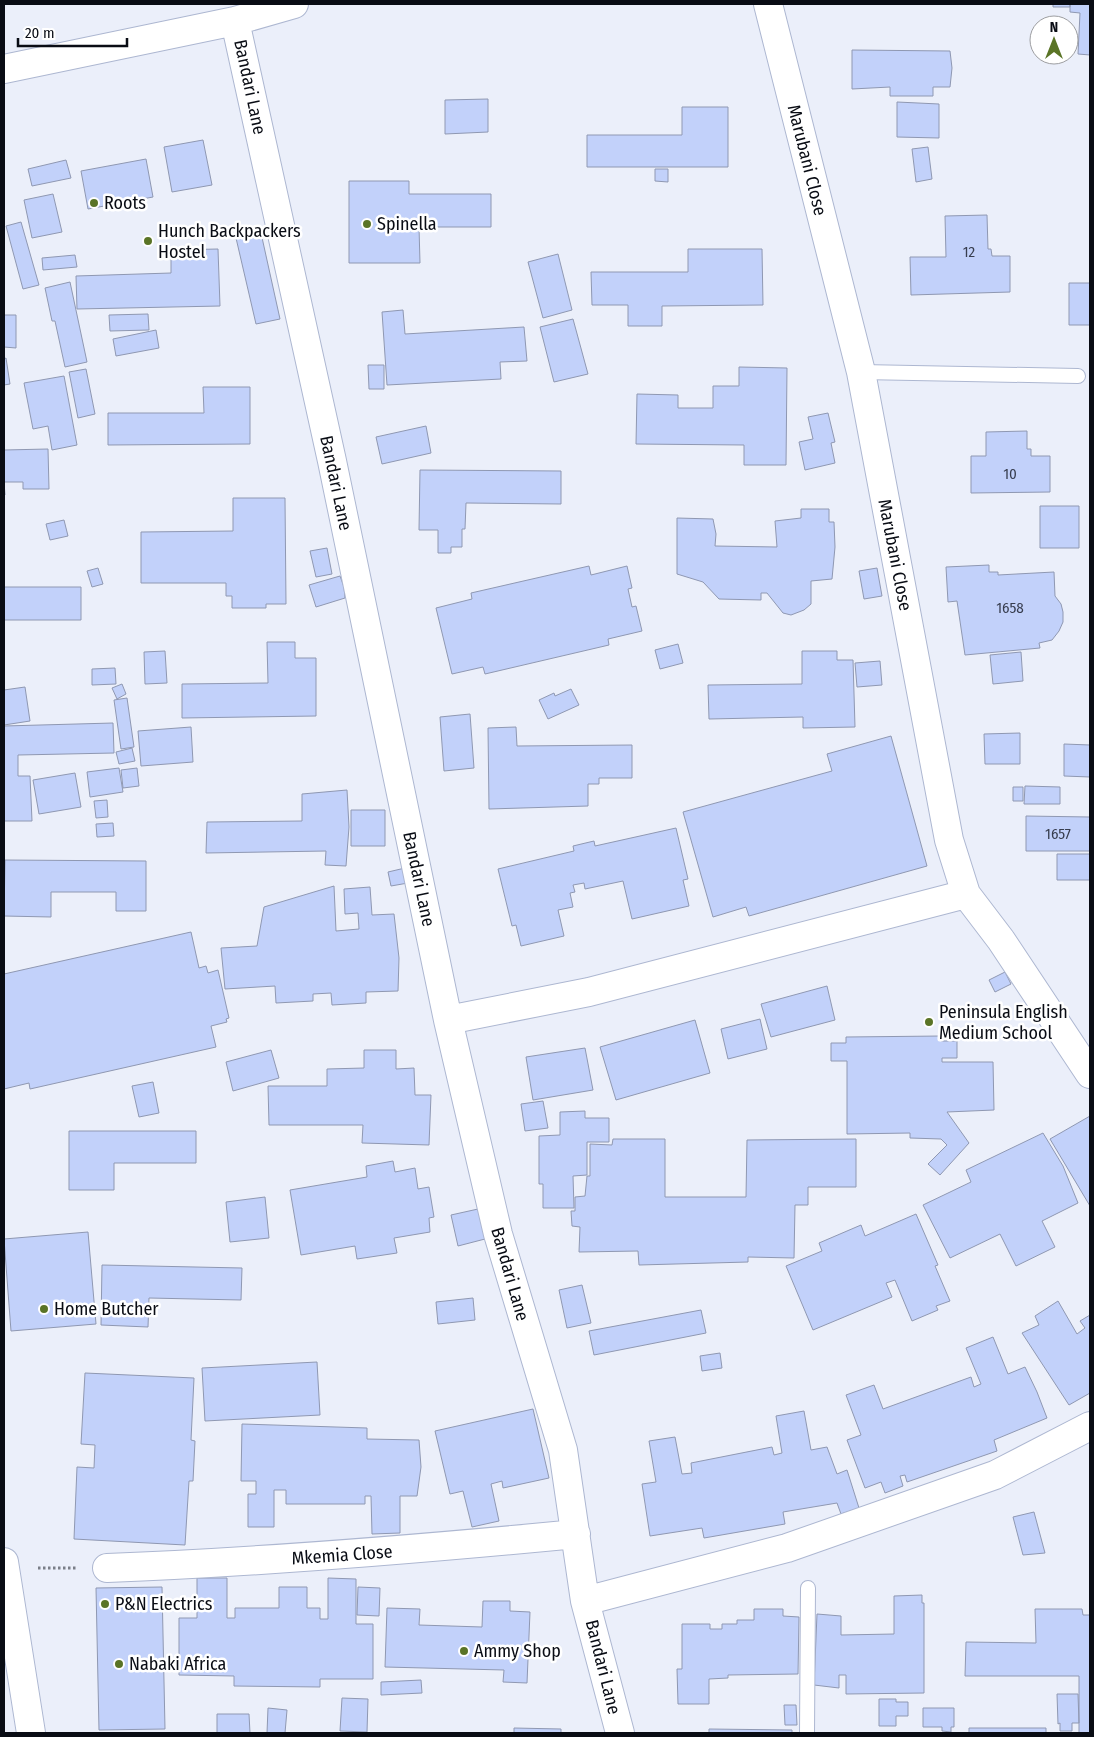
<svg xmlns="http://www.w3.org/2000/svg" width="1094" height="1737" font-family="'Fira Sans Condensed',sans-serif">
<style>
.building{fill:#c2d1fa;stroke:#8f98b2}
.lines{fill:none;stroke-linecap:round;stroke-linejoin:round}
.service-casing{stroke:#adb7d1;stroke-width:16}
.minor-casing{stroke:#adb7d1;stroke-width:30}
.tertiary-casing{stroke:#adb7d1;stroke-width:30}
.path{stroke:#7a7e87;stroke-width:3;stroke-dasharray:2.5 2.5;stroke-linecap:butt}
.service{stroke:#fff;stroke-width:14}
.minor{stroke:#fff;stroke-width:28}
.tertiary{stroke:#fff;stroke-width:28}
.poi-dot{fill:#5a7426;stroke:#fff;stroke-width:2}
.labels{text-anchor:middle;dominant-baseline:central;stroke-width:5;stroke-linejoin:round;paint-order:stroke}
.number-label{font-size:15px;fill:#373d4e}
.street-label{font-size:18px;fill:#090c14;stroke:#fff}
.poi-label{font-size:18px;fill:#090c14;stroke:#fff;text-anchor:start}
</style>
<rect width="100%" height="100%" fill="#ebeffa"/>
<path class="building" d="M1053,4H1070V7H1053Z
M1070,4H1090V55L1078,54L1080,13L1070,12Z
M852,50L950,51L952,68L950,87H933V96H890V87L852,89Z
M488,99V132L445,134V100Z
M897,102L939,104V138L897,137Z
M682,107H728V167H587V135H682Z
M203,140L212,185L172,192L164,147Z
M928,147L932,179L916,182L912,149Z
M146,159L153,197L88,209L81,171Z
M66,160L71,178L32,186L28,169Z
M655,169H668V182L655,181Z
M349,181H409V194H491V227H419L420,263H349Z
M53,194L62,232L32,238L24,200Z
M987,215L988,249H991L992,256H1010V292L911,295L910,257H946L945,216Z
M21,222L39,285L23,289L6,226Z
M261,233L280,319L256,324L236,238Z
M218,249L220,306L77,309L76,276L171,273V250Z
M688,249H762L763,305L662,306V326H628V305H592L591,272H688Z
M558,254L572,310L543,318L528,262Z
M75,255L77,267L43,270L42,258Z
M70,282L87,362L65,367L55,321H52L45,288Z
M1069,283H1090V325H1069Z
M403,310L405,334L524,327L527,361L500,362L501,379L387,385L382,312Z
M148,314L149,330L110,331L109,315Z
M4,315H16V348L4,347Z
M573,319L588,374L554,382L540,327Z
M156,330L159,348L116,356L113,339Z
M6,358L10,384L4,385V359Z
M368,365H384V389H369Z
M739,367L787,368L786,465H744V445L636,444L637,394L678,395V408H713V386H739Z
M86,369L95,414L78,418L69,372Z
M64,376L77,445L52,450L48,426L33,429L24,383Z
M203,387H250V444L108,445V413H204Z
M828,413L835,442L831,443L835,463L805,470L799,442L813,439L808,417Z
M426,426L431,453L382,464L376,437Z
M1027,431V449H1031V456H1050V492L971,493V456H986V432Z
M48,449L49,489H23V482H4L5,495H4V450Z
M420,470L561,471V504L466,503L465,529H462V547H451V553H438V530H419Z
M233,498H285L286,604H266V608H232V596H226V583H141V532L233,531Z
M1040,506H1079V548H1040Z
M801,509H829V522H834L835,547L832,579L811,581V604L804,610L791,615L783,613L767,593H761V600L719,599L703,582L677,574V518L713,519L716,534L715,546L777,547L775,521L801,518Z
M64,520L68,536L50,540L46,524Z
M327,548L332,574L316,577L310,551Z
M989,565V572H998V575L1054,572L1055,596L1061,604L1063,612V622L1059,631L1052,640L1039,643L1040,648L965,655L957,601L948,602L946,567Z
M589,566L591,575L627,566L632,588L628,589L632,607L636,606L642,631L608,639L609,645L485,674L483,667L452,674L436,608L472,599L471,593Z
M98,568L103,584L92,587L87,571Z
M877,568L882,596L864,599L859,571Z
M340,576L344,587L345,598L316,607L309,585Z
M4,587H81V620H4Z
M267,642H295V658H316V716L182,718V684L268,683Z
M678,644L683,663L660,669L655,650Z
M165,651L167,683L145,684L144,652Z
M802,651H837V660H853L855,727L803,728V717L709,719L708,685L802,684Z
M1021,652L1023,681L993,684L990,655Z
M880,661L882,685L857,687L855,663Z
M115,668L116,684L92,685V669Z
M122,684L126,694L117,699L112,688Z
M25,687L30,721L4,725V690Z
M571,689L579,705L548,719L539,700L554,693L555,696Z
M127,698L134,747L121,749L114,700Z
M470,714L474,768L444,771L440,717Z
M113,723L114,753L18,755V776H30L32,821H4V726Z
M191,727L193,762L141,766L138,731Z
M516,727L517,746L632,745V778H599V784H588V806L489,809L488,728Z
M1020,733V764H985L984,734Z
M891,736L927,866L749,916L746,907L713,917L683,812L832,771L827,754Z
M1064,744L1090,745V777L1064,776Z
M132,748L135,761L119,764L116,752Z
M119,768L123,792L90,797L87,772Z
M137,768L139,786L123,788L121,770Z
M75,773L81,807L39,814L33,780Z
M1025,786L1060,787V804H1024Z
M1013,787H1023V801H1013Z
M347,790L349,827L346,866L325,865L326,851L206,853L207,822L302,821V794Z
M107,800L108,817L96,818L94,801Z
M351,810H385V846H351Z
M1026,816L1090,817V851H1026Z
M113,823L114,836L97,837L96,824Z
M676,828L688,879L683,880L689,906L632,919L623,881L585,889L584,883L573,885L575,892L570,893L573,907L558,910L564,936L521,946L516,925L512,926L498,869L574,851L573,846L594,841L595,846Z
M1057,854H1090V880H1057Z
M5,860L146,861V911H116V892H51V917L4,916Z
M405,868L408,883L391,886L388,872Z
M334,886L336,931L359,929L358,913L345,914L344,889L370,887L372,915L394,914L399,958L398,991L366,992V1003L332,1005L331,993L313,994V1001L276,1003L275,986L225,989L221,948L257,946L264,907Z
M191,932L199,968L206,966L208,973L218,970L229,1018L226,1019L227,1022L211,1026L216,1047L30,1089L29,1083L4,1089V974Z
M1005,972L1011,984L995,992L989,980Z
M827,986L835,1020L771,1037L761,1004Z
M760,1019L767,1049L728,1059L721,1029Z
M695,1020L710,1073L616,1100L600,1047Z
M941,1036V1041H957V1058H942V1062H993L994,1110L947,1112L969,1143L940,1175L928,1164L947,1145L941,1139L910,1138V1133L847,1134V1061H831V1043H846V1037Z
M585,1048L593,1090L533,1100L526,1057Z
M271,1050L279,1078L233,1091L226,1062Z
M364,1050H396V1069L414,1068L415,1095H431L429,1145L362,1143L363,1125H269L268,1086H327V1069L364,1068Z
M153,1082L159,1113L139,1117L132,1086Z
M543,1101L548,1128L525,1131L521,1104Z
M585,1111V1118H609V1142H587V1175L573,1176L574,1208H543V1184H539V1136L560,1135V1112Z
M1090,1116V1206L1050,1139Z
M69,1131H196V1163H114V1190H69Z
M1043,1133L1063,1166L1078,1203L1042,1221L1055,1247L1016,1266L1000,1234L950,1258L923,1205L971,1182L966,1170Z
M613,1139H665V1197H746L747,1140L856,1139V1187H808V1205H795L794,1258L748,1257V1262L639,1265L638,1251L579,1252L580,1227L572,1226L571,1211H575V1197L585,1196L587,1176H590V1144L612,1145Z
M393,1161L395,1172L415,1168L418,1189L429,1187L434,1217L429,1218L430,1232L394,1238L397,1253L357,1259L355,1246L301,1255L290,1190L367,1177L366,1166Z
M265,1197L269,1238L230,1242L226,1202Z
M478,1209L485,1239L458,1246L451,1215Z
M916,1214L938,1265L935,1266L950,1301L936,1306L938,1310L912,1321L895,1280L886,1283L892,1297L813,1330L786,1266L822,1251L819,1243L861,1225L865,1236Z
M88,1232L96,1324L11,1331L4,1239Z
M102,1265L242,1268L241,1300L149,1298L148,1327L101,1325Z
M582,1285L591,1323L567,1328L559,1290Z
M473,1298L475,1320L438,1324L436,1302Z
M1058,1301L1077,1334L1085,1328L1080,1321L1090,1315V1393L1069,1405L1022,1333L1039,1325L1035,1316Z
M701,1310L706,1333L594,1355L589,1331Z
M993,1337L1008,1374L1025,1367L1037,1392L1047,1418L994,1440L997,1451L907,1482L905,1475L900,1476L903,1486L885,1493L881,1482L865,1488L847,1440L861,1435L846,1395L874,1385L883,1409L971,1377L974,1387L981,1384L966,1348Z
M720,1353L722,1368L702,1371L700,1356Z
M317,1362L320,1415L205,1421L202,1368Z
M85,1373L194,1378L191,1440L195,1441L193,1481H189L185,1545L74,1539L77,1467L94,1468L95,1445L81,1444Z
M533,1409L549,1478L503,1488L502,1481L491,1484L499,1521L472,1527L463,1491L450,1494L435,1431Z
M804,1411L811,1450L827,1447L837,1474L847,1470L859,1508L841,1514L837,1503L783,1512L785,1524L704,1538L702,1528L650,1536L642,1484L656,1482L649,1441L675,1437L682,1474L692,1473L691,1463L772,1447L774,1455L782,1453L776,1416Z
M242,1424L367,1428V1439L419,1440L421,1467L417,1496H400V1533L372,1534L371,1496H365V1504H286V1490H274V1527H248V1494H256V1481H241Z
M1034,1512L1045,1553L1023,1555L1013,1517Z
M197,1578H227V1618H235V1608H279V1587H307V1608H320V1619H328V1578L356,1579V1624H373V1679H320V1687L234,1686V1676L179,1675V1618H197Z
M162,1587L165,1729L99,1730L96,1588Z
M358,1587L380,1588L379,1616L357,1615Z
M922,1595V1603H924V1693L846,1694V1675H839V1688L814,1685L817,1614L841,1616V1635L894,1634V1596Z
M483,1601H510V1611L530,1612L527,1683L503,1682L504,1670L385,1667L387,1608L420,1609L419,1625L482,1627Z
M754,1609H783V1616L799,1617L798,1674L728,1675V1678L709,1679V1704H678L677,1669H682V1624H710V1629H722V1624H737V1620H754Z
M1035,1609H1082L1083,1615H1090V1733H1079V1676H965L966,1642L1036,1643Z
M421,1680L422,1693L381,1695V1682Z
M1057,1694H1078L1079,1723H1072V1731H1060V1723L1058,1724Z
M342,1698L368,1699L367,1732L340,1731Z
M879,1699H896V1702H908V1716H896V1726H879Z
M784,1705H796L797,1725H785Z
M268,1708L287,1710L285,1733H267Z
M923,1708H954V1727H951V1732L942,1731V1727H923Z
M217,1714H249L250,1733H217Z
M514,1728L561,1729V1733H514Z
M969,1728H1046V1733H969Z
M709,1729L792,1730V1733H709Z"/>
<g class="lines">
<defs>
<path id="service" d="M861,372L1078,376
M807,1733L808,1588"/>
<path id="minor" d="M768,4L861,372L949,840L966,894L1001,940L1090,1074
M235,21L332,461L448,1020L498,1234L563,1450L585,1601L620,1733
M4,69L235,21L294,4
M448,1020L589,992L966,894
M107,1568C264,1562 420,1549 576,1534
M585,1601L787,1548L995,1475L1090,1426"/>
<path id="tertiary" d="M4,1562L31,1733"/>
</defs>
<use href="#service" class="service-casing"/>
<use href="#minor" class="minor-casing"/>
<use href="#tertiary" class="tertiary-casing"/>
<path class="path" d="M38,1568H77"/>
<use href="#service" class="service"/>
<use href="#minor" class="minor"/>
<use href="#tertiary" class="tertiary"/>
</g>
<g class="poi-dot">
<circle cx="94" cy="203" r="5"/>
<circle cx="367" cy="224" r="5"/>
<circle cx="148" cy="241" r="5"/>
<circle cx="929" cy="1022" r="5"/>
<circle cx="44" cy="1309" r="5"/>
<circle cx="105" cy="1604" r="5"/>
<circle cx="464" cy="1651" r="5"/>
<circle cx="119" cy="1664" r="5"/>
</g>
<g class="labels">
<g class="number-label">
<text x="969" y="252">12</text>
<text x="1010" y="474">10</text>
<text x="1010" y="608">1658</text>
<text x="1058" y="834">1657</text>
</g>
<g class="street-label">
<text transform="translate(250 87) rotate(78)">Bandari Lane</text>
<text transform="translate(807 160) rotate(76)">Marubani Close</text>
<text transform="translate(336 483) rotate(78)">Bandari Lane</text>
<text transform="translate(895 555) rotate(79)">Marubani Close</text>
<text transform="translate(419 879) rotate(78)">Bandari Lane</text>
<text transform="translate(510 1274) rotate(74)">Bandari Lane</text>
<text transform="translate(342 1555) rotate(-4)">Mkemia Close</text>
<text transform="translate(603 1667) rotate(76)">Bandari Lane</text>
</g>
<g class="poi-label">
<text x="104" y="203">Roots</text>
<text x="377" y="224">Spinella</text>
<text x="158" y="231">Hunch Backpackers<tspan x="158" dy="21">Hostel</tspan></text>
<text x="939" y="1012">Peninsula English<tspan x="939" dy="21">Medium School</tspan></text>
<text x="54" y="1309">Home Butcher</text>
<text x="115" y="1604">P&amp;N Electrics</text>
<text x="474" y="1651">Ammy Shop</text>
<text x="129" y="1664">Nabaki Africa</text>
</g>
</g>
<rect width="1094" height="1737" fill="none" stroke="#090c14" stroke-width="10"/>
<g transform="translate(1054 40)"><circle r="24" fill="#ffffff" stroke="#9d9ea1"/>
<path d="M0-4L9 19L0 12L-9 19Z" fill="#5a7426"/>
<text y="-8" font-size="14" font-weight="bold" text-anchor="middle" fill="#090c14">N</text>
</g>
<path d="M18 38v8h109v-8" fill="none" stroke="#090c14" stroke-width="2.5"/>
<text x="25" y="38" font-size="15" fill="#090c14" stroke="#ffffff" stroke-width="4" paint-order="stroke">20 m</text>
</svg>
